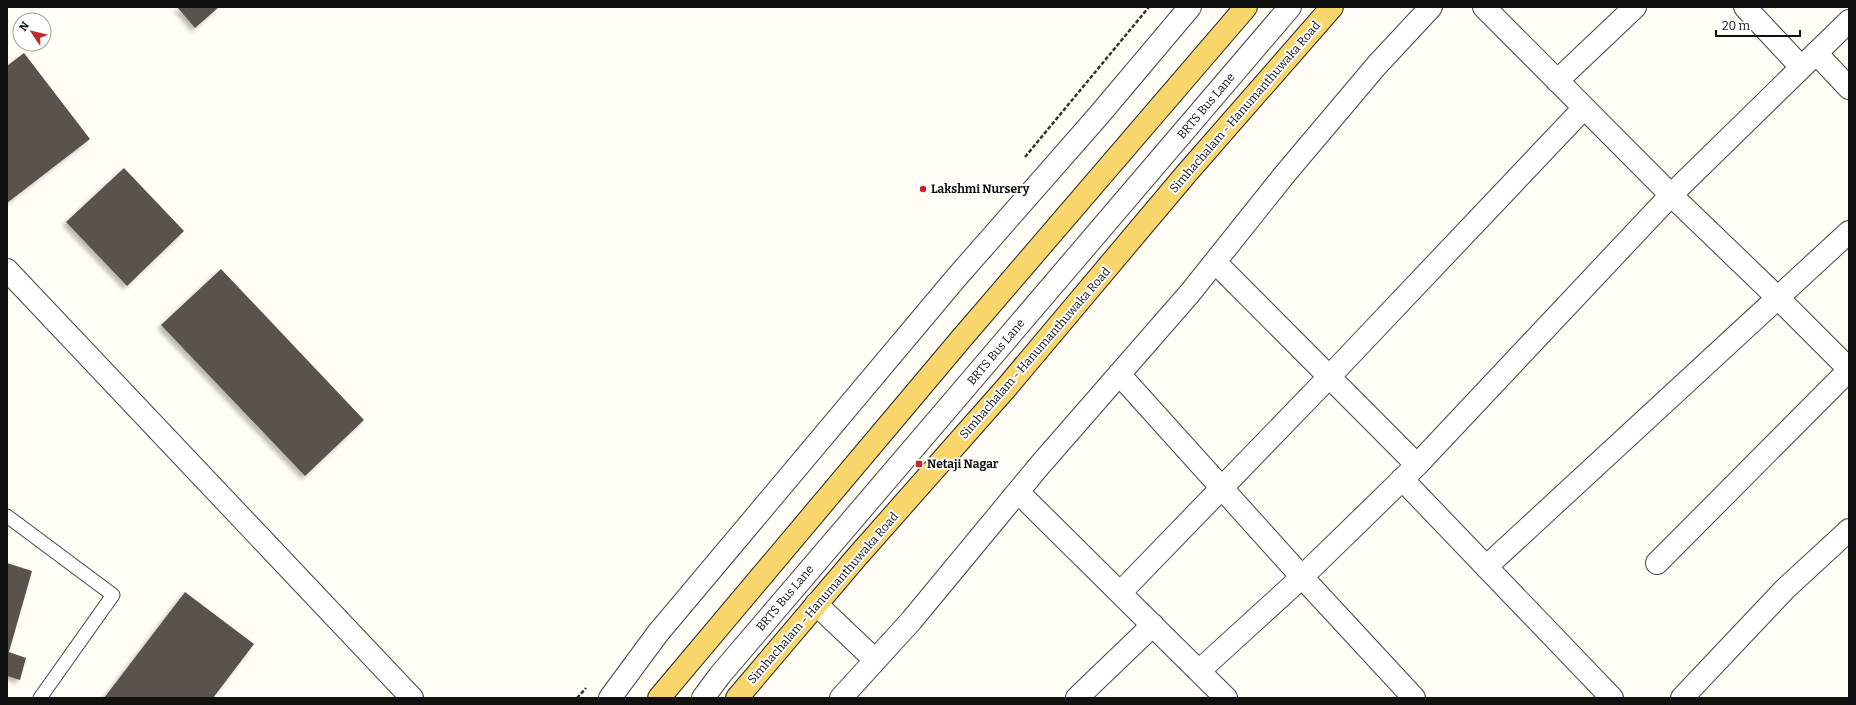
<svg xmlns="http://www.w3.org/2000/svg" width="1856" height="705" font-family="Bitter,serif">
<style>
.building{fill:#5a524d;filter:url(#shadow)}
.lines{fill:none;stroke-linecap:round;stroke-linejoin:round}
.service-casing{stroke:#444;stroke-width:15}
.minor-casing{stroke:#444;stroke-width:24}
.tertiary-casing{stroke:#444;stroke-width:24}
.primary-casing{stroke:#222;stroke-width:24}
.path{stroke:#333;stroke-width:2.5;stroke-dasharray:4 2;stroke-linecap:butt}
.service{stroke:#fff;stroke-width:13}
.minor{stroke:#fff;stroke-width:22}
.tertiary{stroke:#fff;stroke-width:22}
.primary{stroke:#f9d66b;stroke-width:22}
.poi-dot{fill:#c4262e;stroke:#fff;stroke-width:1.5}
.labels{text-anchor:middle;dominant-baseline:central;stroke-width:4;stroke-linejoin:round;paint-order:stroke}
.street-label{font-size:12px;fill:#111;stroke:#fff}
.poi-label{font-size:12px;font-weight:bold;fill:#111;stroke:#fff;text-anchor:start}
</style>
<defs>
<filter id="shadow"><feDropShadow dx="-3.5" dy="3.5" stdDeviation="2" flood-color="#0004"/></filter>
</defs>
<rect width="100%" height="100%" fill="#fffdf5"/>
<path class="building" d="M177,7H219L195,28Z
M24,53L90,139L7,203V66Z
M124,168L184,231L127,286L66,222Z
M221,269L364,420L305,476L161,325Z
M7,563L32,571L9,652L26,658L20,680L7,676Z
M185,592L254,644L213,698H104Z"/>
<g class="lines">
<defs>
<path id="service" d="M7,516L113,595L40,698"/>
<path id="minor" d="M1484,7L1671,195L1778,298L1849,369
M1745,7L1801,67
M1816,53L1849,88
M1557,81L1635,7
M1215,262L1417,465
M7,270L412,698
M1119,374L1302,577L1414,698
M1402,479L1612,698
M1018,492L1226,698
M1657,563L1849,370
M1486,567L1849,232
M1120,593L1329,377L1584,108
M816,604L875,660
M1199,671L1302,577L1417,465L1671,195L1849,21
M610,698L658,633L956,278L1099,115L1190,7
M841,698L911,621L1040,465L1190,293L1285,174L1377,65L1431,7
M1077,698L1153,625
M1682,698L1785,589L1849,530"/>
<path id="tertiary" d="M703,698L720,675L1290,7"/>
<path id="primary" d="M659,698L961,339L1246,7
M737,698L855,559L1006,388L1186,174L1332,7"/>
</defs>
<use href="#service" class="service-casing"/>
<use href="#minor" class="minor-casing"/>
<use href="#tertiary" class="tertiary-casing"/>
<use href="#primary" class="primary-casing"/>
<path class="path" d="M1025,157L1149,7
M577,698L586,688"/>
<use href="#service" class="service"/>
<use href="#minor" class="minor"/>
<use href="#tertiary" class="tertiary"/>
<use href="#primary" class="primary"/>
</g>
<g class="poi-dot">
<circle cx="923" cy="189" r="4"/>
<rect x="915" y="460" width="8" height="8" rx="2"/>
</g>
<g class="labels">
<g class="street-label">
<text transform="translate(1206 106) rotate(-50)">BRTS Bus Lane</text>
<text transform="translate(1245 107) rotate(-49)">Simhachalam - Hanumanthuwaka Road</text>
<text transform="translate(996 352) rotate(-50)">BRTS Bus Lane</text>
<text transform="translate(1035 353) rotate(-49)">Simhachalam - Hanumanthuwaka Road</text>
<text transform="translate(785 598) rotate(-50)">BRTS Bus Lane</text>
<text transform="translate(823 598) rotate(-49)">Simhachalam - Hanumanthuwaka Road</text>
</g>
<g class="poi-label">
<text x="931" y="189">Lakshmi Nursery</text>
<text x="927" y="464">Netaji Nagar</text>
</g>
</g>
<rect width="1856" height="705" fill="none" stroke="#111111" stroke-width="16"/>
<g transform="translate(32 32) rotate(305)"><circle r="19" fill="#ffffff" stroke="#a0a0a0"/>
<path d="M0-3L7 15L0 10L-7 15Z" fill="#c4262e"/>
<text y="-6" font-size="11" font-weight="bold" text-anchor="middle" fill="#111111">N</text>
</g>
<path d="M1716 30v6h84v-6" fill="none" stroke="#111111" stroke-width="2"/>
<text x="1722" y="30" font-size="12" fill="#111111" stroke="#ffffff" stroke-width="3" paint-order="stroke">20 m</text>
</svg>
